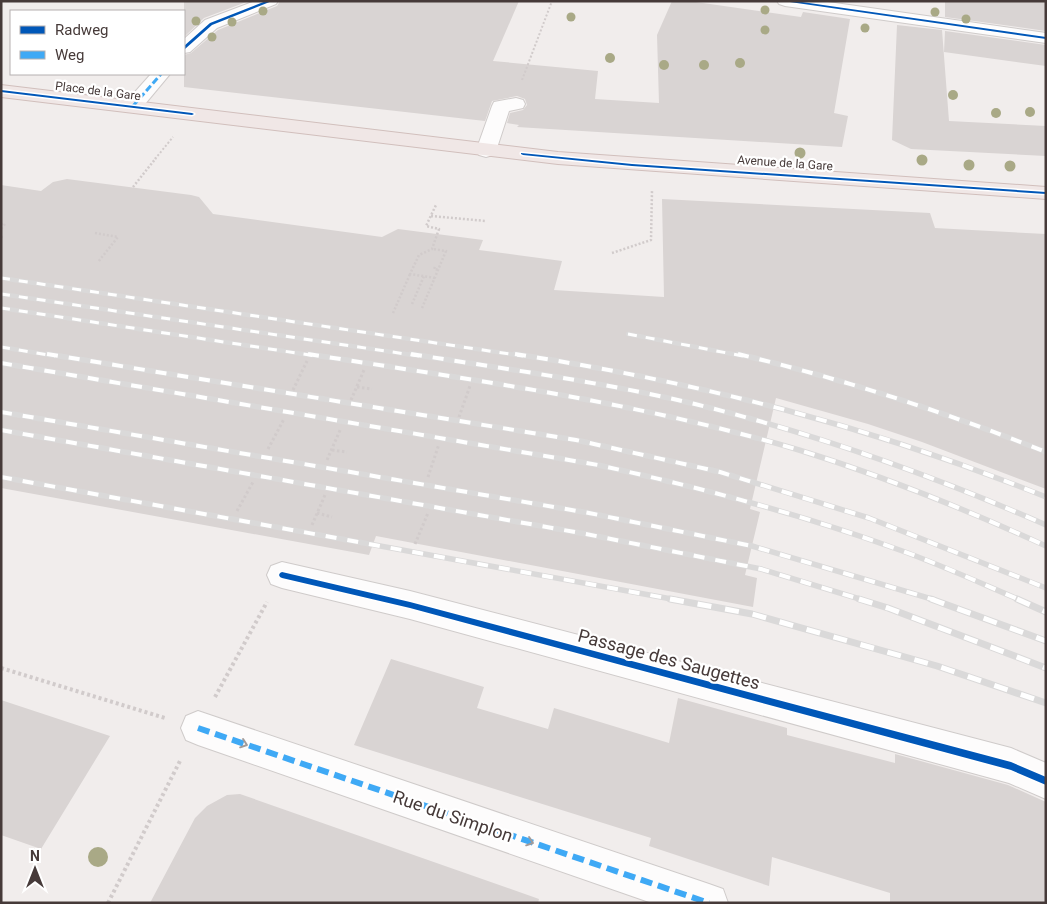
<svg xmlns="http://www.w3.org/2000/svg" width="1047" height="904" font-family="Roboto,sans-serif">
<style>
.building{fill:#d9d4d3}
.lines{fill:none;stroke-linecap:round;stroke-linejoin:round}
.minor-casing{stroke:#cfcbca;stroke-width:2}
.major-casing{stroke:#d1bfbc;stroke-width:2}
.path-far3{stroke:#d1cbcb;stroke-width:2;stroke-dasharray:2 2;stroke-linecap:butt}
.path-far2{stroke:#d1cbcb;stroke-width:2.5;stroke-dasharray:2 2;stroke-linecap:butt}
.path-far1{stroke:#d1cbcb;stroke-width:3;stroke-dasharray:2.5 2.5;stroke-linecap:butt}
.path{stroke:#d1cbcb;stroke-width:4;stroke-dasharray:3 3;stroke-linecap:butt}
.minor{fill:#fdfcfc;fill-rule:evenodd}
.major{fill:#f0e7e6;fill-rule:evenodd}
.rail-far2-casing{stroke:#dad9d9;stroke-width:4.5}
.rail-far1-casing{stroke:#dad9d9;stroke-width:5.5}
.rail-casing{stroke:#dad9d9;stroke-width:7}
.rail-far2{stroke:#fff;stroke-width:3;stroke-dasharray:9;stroke-linecap:butt}
.rail-far1{stroke:#fff;stroke-width:4;stroke-dasharray:11;stroke-linecap:butt}
.rail{stroke:#fff;stroke-width:5;stroke-dasharray:14;stroke-linecap:butt}
.quiet-far1{stroke:#3fa9f5;stroke-width:3;stroke-dasharray:7 3;stroke-linecap:butt}
.quiet{stroke:#3fa9f5;stroke-width:6;stroke-dasharray:12 6;stroke-linecap:butt}
.cycleway-casing{stroke:#fff;stroke-width:3}
.cycleway{fill:#0057b8;fill-rule:evenodd}
.tree{fill:#a9a986}
.oneway{stroke:#a29b9a}
.labels{text-anchor:middle;dominant-baseline:central;stroke-width:4.5;stroke-linejoin:round;paint-order:stroke}
.far-street-label{font-size:12px;fill:#463a39;stroke:#fff}
.near-street-label{font-size:18px;fill:#463a39;stroke:#fff}
</style>
<rect width="100%" height="100%" fill="#f1edec"/>
<path class="building" d="M184,1H249L204,18L184,37Z
M280,1H519L493,61L598,71L595,99L659,103L657,35L672,1H689L801,17L803,12L850,19L834,113L848,116L842,147L517,127L519,125L507,123L510,113L523,110L527,105L525,99L517,96L492,101L485,121L184,87V55L191,53L218,30L277,6Z
M945,1H1046V31L945,17Z
M897,25L942,30L949,121L1046,126V156L911,149L892,140Z
M945,31L1046,45V66L944,52Z
M67,179L191,195L199,197L213,214L382,237L398,229L483,240L479,250L562,261L554,290L664,297L662,199L930,213L935,228L1046,234V489L922,442L868,424L776,398L750,509L760,512L745,575L757,578L753,607L376,536L369,555L1,488V185L41,191L53,182Z
M391,659L484,687L477,708L548,729L554,708L669,743L678,698L787,728V735L895,763V754L1008,785L1046,802V903H890V893L772,857L769,886L649,846L651,838L354,745Z
M1,700L110,736L41,849L1,835Z
M240,794L539,899L538,903H150L195,818L207,806L227,795Z"/>
<g class="lines">
<defs>
<path id="minor" d="M255,1H278L276,4L217,28L190,52L184,53V39L205,20Z
M777,1H821L1046,33V43L785,6L779,4Z
M151,74H170L140,110L133,112L126,110L124,106L126,102Z
M516,98L523,100L525,104L523,108L509,111L496,151L493,155L486,157L479,155L476,151L492,106L494,102Z
M282,562L410,591L1011,748L1046,763V799L1009,783L410,619L282,588L271,584L267,575L271,566Z
M198,711L709,884L723,889L728,903H652L198,745L186,740L181,728L186,716Z"/>
<path id="major" d="M1,85L558,152L1046,187V199L558,164L1,97Z"/>
</defs>
<use href="#minor" class="minor-casing"/>
<use href="#major" class="major-casing"/>
<path class="path-far3" d="M522,80L552,1
M155,159L173,137"/>
<path class="path-far2" d="M133,187L156,158
M431,216L486,221
M1,224H5L1,229
M95,233L118,237L98,262
M1,237H3
M612,253L651,240L652,191
M435,267L434,269L439,270
M435,278L410,274L419,255L432,249L439,229L426,226L436,205
M412,304L424,276
M422,308L446,251L432,249
M393,313L410,274"/>
<path class="path-far1" d="M357,387L372,389
M293,390L307,361
M351,400L364,370
M459,417L470,386
M268,449L284,419
M332,450L347,452
M327,460L341,428
M428,477L439,444
M237,511L253,482
M317,513L332,517
M312,525L325,495
M415,544L428,513"/>
<path class="path" d="M1,668L165,718
M215,697L267,602
M108,903L181,759"/>
<use href="#minor" class="minor"/>
<use href="#major" class="major"/>
<defs>
<path id="rail-far2" d="M1,278L523,356
M1,294L419,356
M1,308L316,356
M628,334L743,356
M1,347L55,356"/>
<path id="rail-far1" d="M47,354L576,440L720,472L869,518L1046,588
M308,354C473,380 638,402 799,450C883,476 965,509 1046,546
M411,354C506,369 602,382 695,404C816,434 932,475 1046,525
M515,354C702,383 870,426 1046,497
M738,354C843,379 945,412 1046,452
M1,363L598,465C698,487 797,513 894,548C937,563 978,582 1020,600
M1,412L589,513L752,546L935,600
M1,430L586,534L761,569L863,600
M1,477L677,600"/>
<path id="rail" d="M670,599L752,614L937,666L1046,703
M859,599L888,608L1046,668
M931,599L1046,641
M1017,599L1046,612"/>
</defs>
<use href="#rail-far2" class="rail-far2-casing"/>
<use href="#rail-far1" class="rail-far1-casing"/>
<use href="#rail" class="rail-casing"/>
<use href="#rail-far2" class="rail-far2"/>
<use href="#rail-far1" class="rail-far1"/>
<use href="#rail" class="rail"/>
<path class="quiet-far1" d="M133,106L161,74"/>
<path class="quiet" d="M198,728L709,903"/>
<defs>
<path id="cycleway" d="M266,1H272L212,25L185,49H184V46L210,23Z
M783,1H795L1046,37V39Z
M1,90L192,113L194,114L192,115L1,92Z
M521,153L632,164L1046,192V194L632,166L523,155L521,154Z
M282,572L410,602L1011,762L1046,777V785L1011,770L410,608L282,578L280,577L279,575L280,573Z"/>
</defs>
<use href="#cycleway" class="cycleway-casing"/>
<use href="#cycleway" class="cycleway"/>
</g>
<g class="tree">
<circle cx="765" cy="10" r="4.5"/>
<circle cx="263" cy="11" r="4.5"/>
<circle cx="935" cy="12" r="4.5"/>
<circle cx="571" cy="17" r="4.5"/>
<circle cx="966" cy="19" r="4.5"/>
<circle cx="196" cy="21" r="4.5"/>
<circle cx="232" cy="22" r="4.5"/>
<circle cx="865" cy="28" r="4.5"/>
<circle cx="765" cy="30" r="4.5"/>
<circle cx="212" cy="37" r="4.5"/>
<circle cx="610" cy="58" r="5"/>
<circle cx="740" cy="63" r="5"/>
<circle cx="664" cy="65" r="5"/>
<circle cx="704" cy="65" r="5"/>
<circle cx="953" cy="95" r="5"/>
<circle cx="1030" cy="112" r="5"/>
<circle cx="996" cy="113" r="5"/>
<circle cx="800" cy="153" r="5.5"/>
<circle cx="922" cy="160" r="5.5"/>
<circle cx="969" cy="165" r="5.5"/>
<circle cx="1010" cy="166" r="5.5"/>
<circle cx="98" cy="857" r="10"/>
</g>
<defs><path id="oneway-chevron" d="M-2-3.5L2.5 0L-2 3.5" fill="none" stroke-width="1.6" stroke-linecap="round" stroke-linejoin="round" transform="scale(1.25)"/></defs>
<g class="oneway">
<use href="#oneway-chevron" transform="translate(244 744) rotate(19)"/>
<use href="#oneway-chevron" transform="translate(530 842) rotate(19)"/>
</g>
<g class="labels">
<g class="far-street-label">
<text transform="translate(98 91) rotate(7)">Place de la Gare</text>
<text transform="translate(785 163) rotate(4)">Avenue de la Gare</text>
</g>
<g class="near-street-label">
<text transform="translate(669 659) rotate(15)">Passage des Saugettes</text>
<text transform="translate(453 816) rotate(19)">Rue du Simplon</text>
</g>
</g>
<rect width="1047" height="904" fill="none" stroke="#463a39" stroke-width="5"/>
<rect x="10" y="10" width="175" height="65" fill="#ffffff" stroke="#b5b0b0"/>
<rect x="20" y="26" width="25" height="8" fill="#0057b8" stroke="#b5b0b0"/>
<text x="55" y="35" font-size="15" fill="#463a39">Radweg</text>
<rect x="20" y="51" width="25" height="8" fill="#3fa9f5" stroke="#b5b0b0"/>
<text x="55" y="60" font-size="15" fill="#463a39">Weg</text>
<g transform="translate(35 869)" stroke="#ffffff" stroke-width="4" paint-order="stroke">
<path d="M0-4L9 19L0 12L-9 19Z" fill="#463a39"/>
<text y="-8" font-size="14" font-weight="bold" text-anchor="middle" fill="#463a39">N</text>
</g>
</svg>
